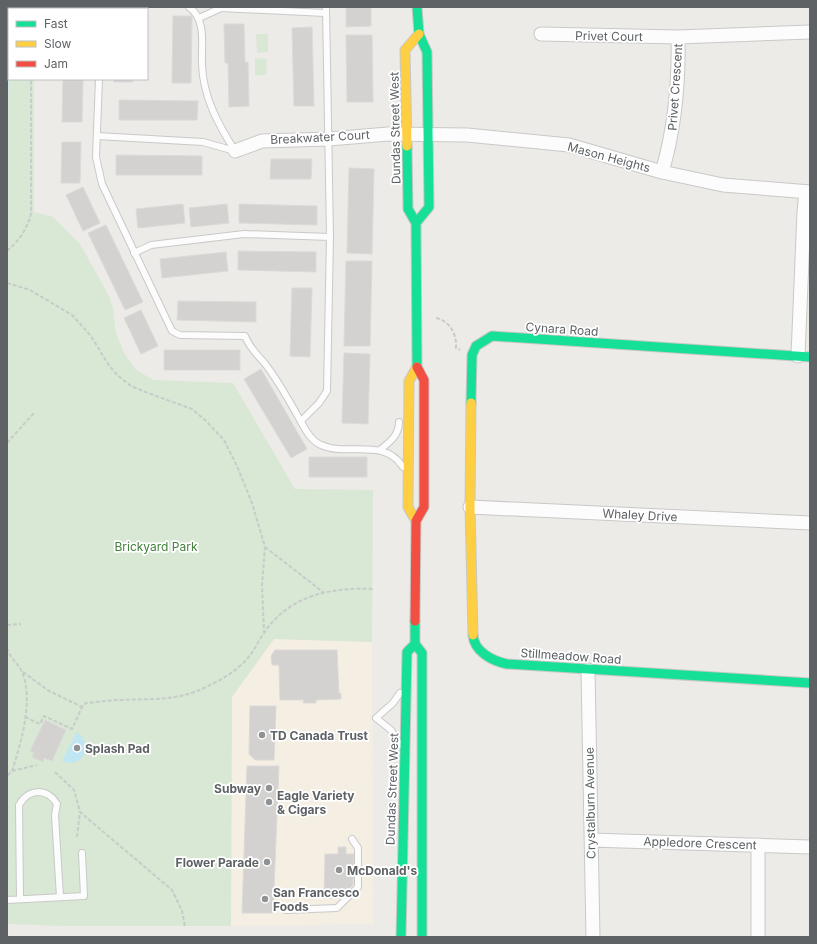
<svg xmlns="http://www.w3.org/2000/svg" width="817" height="944" font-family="Inter,sans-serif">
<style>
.commercial{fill:#f5eee2}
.green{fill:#d9e7d5}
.water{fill:#c0e5f3}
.building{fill:#d3d2d1;stroke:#dcdad8}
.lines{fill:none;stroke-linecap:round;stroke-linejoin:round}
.lane-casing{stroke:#c9c9c8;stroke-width:8}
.street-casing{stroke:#c9c9c8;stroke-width:15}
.fast-casing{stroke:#c7c8c7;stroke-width:11}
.slow-casing{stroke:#c7c8c7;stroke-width:11}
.jam-casing{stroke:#c7c8c7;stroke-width:11}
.path{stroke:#c7ccc9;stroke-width:2;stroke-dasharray:4 2;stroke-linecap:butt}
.lane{stroke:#fcfcfc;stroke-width:6}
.street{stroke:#fcfcfc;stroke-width:13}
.fast{stroke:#16e098;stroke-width:9}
.slow{stroke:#ffcf43;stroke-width:9}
.jam{stroke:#f24e42;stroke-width:9}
.poi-dot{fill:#909293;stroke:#fff;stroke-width:1.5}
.labels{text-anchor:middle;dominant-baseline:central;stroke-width:3.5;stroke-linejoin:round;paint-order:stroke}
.street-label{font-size:12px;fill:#5e6265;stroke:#fff}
.park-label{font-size:12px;fill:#427f3b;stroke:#fff}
.poi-label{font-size:12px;font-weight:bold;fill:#5e6265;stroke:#fff;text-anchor:start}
</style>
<rect width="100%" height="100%" fill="#edebe8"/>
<path class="commercial" d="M274,639L372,642L373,924L231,926L232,697Z"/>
<path class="green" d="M7,7H34V9H9V79H34V212L53,217L80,244L109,296L113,308L116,333L124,353L136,370L154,380L233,383L295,489L373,490L372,642L274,639L232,697L231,926H64L7,924Z
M256,34H268V52L257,53Z
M255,58L267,59L266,75H255Z"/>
<path class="water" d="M7,24L9,42L7,181Z
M77,732C95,745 83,769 62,761Z"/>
<path class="building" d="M65,7H84V9H65Z
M346,7H371V26L346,27Z
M173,16H192L191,83H172Z
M224,24H244L245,62H248L249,106L229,107L228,63H225Z
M312,27L314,106H294L292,28Z
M346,35H372L373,102H347Z
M63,79H83L82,122H62Z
M114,79H133V82H114Z
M119,100L198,101L197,120H119Z
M62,142H81L80,183H61Z
M116,155L202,156V175H116Z
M271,159H312L311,179H270Z
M349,168L374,169L372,254L347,253Z
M83,187L100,223L83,231L66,195Z
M183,204L185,223L138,228L136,209Z
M227,204L229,223L191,227L189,208Z
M239,204L317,206V225L239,223Z
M106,225L143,302L125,310L88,233Z
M238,251L316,252V272L238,270Z
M226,252L228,271L162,278L160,259Z
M346,261H372L370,346H344Z
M292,288H312L310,357L290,356Z
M178,301L256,302V322L177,320Z
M141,310L158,346L141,354L124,318Z
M164,350H240V370H164Z
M344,353L370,354L368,424L342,423Z
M261,369L307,449L291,458L244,379Z
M309,457H367V477H309Z
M275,650H337L339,694L341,693V699L316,700V703H303L304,700H280L279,665H272L271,656Z
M250,706H276L274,760H255L249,754Z
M45,720L66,730L52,761L44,758L43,762L32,757L34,753L30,751Z
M247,766H279L273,913H242Z
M338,847H346V854H354L353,885L344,894L335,895L333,898H324L325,854H338Z"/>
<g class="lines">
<defs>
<path id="lane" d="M189,7C207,20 201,45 202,64C203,97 218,124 235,151
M102,9L103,7
M199,18L221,8L325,13
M99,79L96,157L102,184L172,331L180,335L245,336C250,349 258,355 266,365C279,382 290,402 300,420C305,429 311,441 321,445C348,457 384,437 403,467
M97,136L203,142L235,151
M134,253L151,245L244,234L330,237
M301,421L319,403L327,391L330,237L326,7
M381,449C390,442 399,435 399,422
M400,745L391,730L376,718L393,703L400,693
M20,899L19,805C29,788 47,788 57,804L55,815L60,897
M7,900L84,896L82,853
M286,910L337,908L358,887V848L352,839"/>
<path id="street" d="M541,34L678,37L810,32
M235,151L262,141L329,139L388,134L467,135L569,145L662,172L723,185L810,192
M662,172C675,128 679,83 678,37
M798,356L804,212L806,192
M470,507L810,523
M588,670L593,937
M591,840L810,847
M758,845V937"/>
<path id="fast" d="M407,146L408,209L416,223L417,367
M416,223L429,207L427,52L419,34L417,7
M471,403L472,355L476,346L492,336L810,357
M415,621V644L422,653V937
M473,635C474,652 493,661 507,664L810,683
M401,937L407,652L415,644"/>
<path id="slow" d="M407,146L405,50L419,34
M471,403L470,507L473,635
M416,521L408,507L409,381L417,367"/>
<path id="jam" d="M415,621L416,521L424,507V380L417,367"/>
</defs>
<use href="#lane" class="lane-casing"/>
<use href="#street" class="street-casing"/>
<use href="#fast" class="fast-casing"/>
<use href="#slow" class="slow-casing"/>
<use href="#jam" class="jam-casing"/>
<path class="path" d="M31,9V7
M7,251C19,241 27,229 31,214V79
M7,283L30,290L72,315L91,336L108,364L117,375L131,386L148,393L192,409L205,420L224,440L237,466L252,503L265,547L262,585L264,632
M436,318C450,321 457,334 456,348L460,350
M7,443L34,413
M265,547L323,592
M7,625L21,624
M7,648C9,657 18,663 22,672C34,700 21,743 12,771L7,776
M23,672L49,691L82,707
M25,717L40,724L44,716L72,729L82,707L86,703C98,702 110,700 122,700C156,698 176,702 208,686C225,678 243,667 253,651C257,645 260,638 264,633C289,595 332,587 374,589
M12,771L37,765
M55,772L74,790L80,812L172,890L182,911L185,927
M77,837L80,812"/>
<use href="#lane" class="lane"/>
<use href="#street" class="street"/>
<use href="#fast" class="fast"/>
<use href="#slow" class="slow"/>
<use href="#jam" class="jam"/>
</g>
<g class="poi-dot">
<circle cx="262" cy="735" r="4"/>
<circle cx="77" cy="748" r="4"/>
<circle cx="269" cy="788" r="4"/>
<circle cx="269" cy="802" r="4"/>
<circle cx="267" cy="862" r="4"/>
<circle cx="339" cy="870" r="4"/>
<circle cx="265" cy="899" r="4"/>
</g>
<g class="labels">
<g class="street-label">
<text transform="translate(609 36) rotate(1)">Privet Court</text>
<text transform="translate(675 87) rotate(-86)">Privet Crescent</text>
<text transform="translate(395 128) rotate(-91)">Dundas Street West</text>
<text transform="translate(320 137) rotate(-3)">Breakwater Court</text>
<text transform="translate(609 157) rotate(15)">Mason Heights</text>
<text transform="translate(562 329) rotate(4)">Cynara Road</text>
<text transform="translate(640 515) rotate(3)">Whaley Drive</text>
<text transform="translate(571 656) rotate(4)">Stillmeadow Road</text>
<text transform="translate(392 789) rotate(-88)">Dundas Street West</text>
<text transform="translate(590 803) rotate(-91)">Crystalburn Avenue</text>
<text transform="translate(700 843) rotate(2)">Appledore Crescent</text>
</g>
<g class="park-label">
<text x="156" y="546">Brickyard Park</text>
</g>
<g class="poi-label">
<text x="270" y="735">TD Canada Trust</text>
<text x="85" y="748">Splash Pad</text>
<text x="261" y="788" text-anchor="end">Subway</text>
<text x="277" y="795">Eagle Variety<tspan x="277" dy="14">&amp; Cigars</tspan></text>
<text x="259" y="862" text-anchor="end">Flower Parade</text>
<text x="347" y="870">McDonald's</text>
<text x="273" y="892">San Francesco<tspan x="273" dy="14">Foods</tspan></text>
</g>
</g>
<rect width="817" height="944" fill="none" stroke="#5e6265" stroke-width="16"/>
<rect x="8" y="8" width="140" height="72" fill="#ffffff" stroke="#bfc0c1"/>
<rect x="16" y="21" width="20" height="6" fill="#16e098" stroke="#bfc0c1"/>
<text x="44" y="28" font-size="12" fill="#5e6265">Fast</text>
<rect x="16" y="41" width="20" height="6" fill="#ffcf43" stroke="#bfc0c1"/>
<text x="44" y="48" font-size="12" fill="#5e6265">Slow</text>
<rect x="16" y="61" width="20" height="6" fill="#f24e42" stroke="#bfc0c1"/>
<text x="44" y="68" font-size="12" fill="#5e6265">Jam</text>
</svg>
